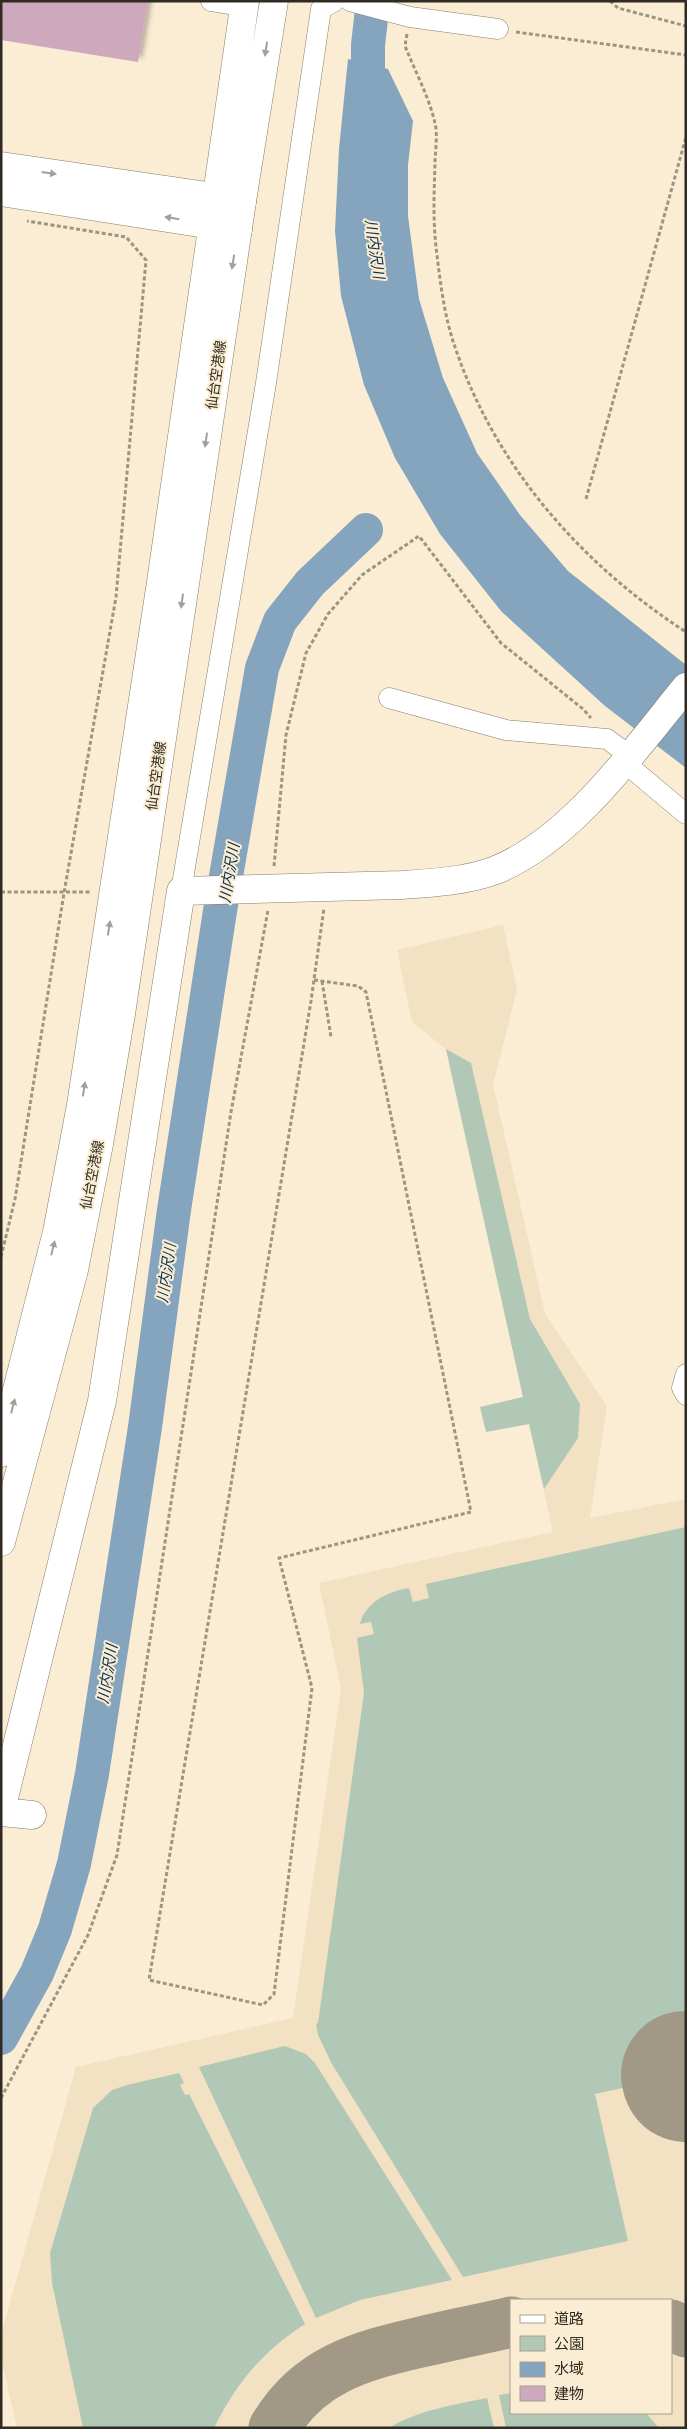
<svg xmlns="http://www.w3.org/2000/svg" width="687" height="2429" font-family="Lora,'Noto Sans JP',serif">
<style>
.built{fill:#f2e1c2;fill-rule:evenodd}
.green{fill:#b2c8b6}
.water{fill:#85a4be}
.lines{fill:none;stroke-linecap:round;stroke-linejoin:round}
.river{stroke:#85a4be;stroke-width:34}
.taxiway{stroke:#a29886;stroke-width:51}
.runway{stroke:#a29886;stroke-width:128}
.building{fill:#cea8bd;filter:url(#shadow)}
.street-casing{stroke:#887d67;stroke-width:21}
.secondary-casing{stroke:#887d67;stroke-width:29}
.primary-casing{stroke:#887d67;stroke-width:29}
.highway-casing{stroke:#887d67;stroke-width:29}
.path{stroke:#9d9482;stroke-width:3;stroke-dasharray:4 2.5;stroke-linecap:butt}
.street{stroke:#fff;stroke-width:20}
.secondary{stroke:#fff;stroke-width:28}
.primary{stroke:#fff;stroke-width:28}
.highway{stroke:#fff;stroke-width:28}
.oneway{fill:#a2a09c}
.labels{text-anchor:middle;dominant-baseline:central;stroke-width:4;stroke-linejoin:round;paint-order:stroke}
.street-label{font-size:14px;fill:#302b22;stroke:#faedd4}
.water-label{font-size:15px;font-style:italic;fill:#0a314d;stroke:#faedd4}
</style>
<defs>
<filter id="shadow"><feDropShadow dx="4.5" dy="-4.5" stdDeviation="2.5" flood-color="#0004"/></filter>
</defs>
<rect width="100%" height="100%" fill="#faedd4"/>
<path class="built" d="M503,925L517,989L493,1084L545,1314L607,1406L590,1518L686,1499V2428H17L1,2357V2335L76,2067L293,2018L341,1689L319,1583L553,1532L529,1424L486,1432L480,1407L523,1397L446,1049L412,1022L397,950ZM511,2300H671V2413H511Z"/>
<path class="green" d="M446,1049L471,1063L530,1319L580,1404L578,1438L544,1489L529,1424L486,1432L480,1407L523,1397Z
M686,1527V2074L595,2094L628,2241L463,2277L332,2064L318,2035L316,2024L318,2023L364,1693L357,1638L374,1634L371,1622L360,1624C365,1603 388,1591 409,1588L413,1602L429,1598L426,1584Z
M285,2046L306,2054L315,2063L452,2280L360,2300L316,2318L199,2067Z
M179,2073L184,2083L180,2085L185,2095L189,2094L305,2324C262,2352 237,2382 214,2428H83L52,2283L50,2253L93,2108L112,2090L127,2085Z
M511,2393V2413H646L659,2428H506L499,2395Z
M487,2398L494,2428H389C418,2410 454,2405 487,2398Z"/>
<path class="water" d="M348,59L388,69L413,121L408,165V216L419,299L443,378L477,453L520,515L568,571L686,665V768L605,706L501,611L440,534L395,458L364,385L341,296L335,231L339,149Z"/>
<g class="lines">
<path class="river" d="M368,109V45L373,1
M1,2038L37,1973L55,1929L74,1864L92,1774L145,1427L174,1210L220,911L262,668L280,621L310,583L366,530"/>
<path class="taxiway" d="M671,2325L686,2332
M274,2428C308,2370 360,2356 421,2342C451,2335 481,2329 511,2322"/>
<path class="runway" d="M685,2075L686,2078"/>
</g>
<path class="building" d="M1,1H148L138,62L1,40Z"/>
<g class="lines">
<defs>
<path id="street" d="M211,1L244,6
M350,1L410,17L498,29
M389,698L506,730L607,739L629,755
M624,762L686,814
M181,891L266,383L321,9L335,1
M686,1374L682,1388L686,1395"/>
<path id="secondary" d="M1,1810L102,1401L181,891L402,885C433,883 467,881 496,870C572,839 635,749 686,687
M1,1812L32,1815"/>
<path id="primary" d="M1,1453L57,1232L81,1105L161,582L245,1
M1,1542L74,1270L99,1144L121,1014L242,201L274,1"/>
<path id="highway" d="M1,166L242,201
M1,192L238,229"/>
</defs>
<use href="#street" class="street-casing"/>
<use href="#secondary" class="secondary-casing"/>
<use href="#primary" class="primary-casing"/>
<use href="#highway" class="highway-casing"/>
<path class="path" d="M610,1L618,8L686,26
M516,32L686,55
M407,34L405,46C415,71 429,97 435,123C438,135 435,152 435,164C434,192 433,220 436,247C440,280 444,316 455,347C495,466 581,564 686,632
M586,499L686,137
M274,866L286,735L306,653L328,614L362,575L419,536L501,643L583,709L591,718
M1,892H91
M314,980L358,986L366,992L471,1512L279,1558L312,1688L274,1994L263,2005L149,1980L311,1001L324,908
M322,981L331,1037
M1,1257L15,1199L64,893L116,597L146,260L126,237L27,221
M1,2098L88,1935L117,1855L231,1112L268,910"/>
<use href="#street" class="street"/>
<use href="#secondary" class="secondary"/>
<use href="#primary" class="primary"/>
<use href="#highway" class="highway"/>
</g>
<defs><path id="oneway-solid" d="M-6-.8H1V-3.2L6.5 0L1 3.2V.8H-6Z" transform="scale(1.25)"/></defs>
<g class="oneway">
<use href="#oneway-solid" transform="translate(266 49) rotate(99)"/>
<use href="#oneway-solid" transform="translate(49 173) rotate(8)"/>
<use href="#oneway-solid" transform="translate(172 218) rotate(-171)"/>
<use href="#oneway-solid" transform="translate(233 262) rotate(99)"/>
<use href="#oneway-solid" transform="translate(206 440) rotate(98)"/>
<use href="#oneway-solid" transform="translate(182 601) rotate(98)"/>
<use href="#oneway-solid" transform="translate(109 928) rotate(-81)"/>
<use href="#oneway-solid" transform="translate(84 1089) rotate(-81)"/>
<use href="#oneway-solid" transform="translate(53 1248) rotate(-76)"/>
<use href="#oneway-solid" transform="translate(13 1406) rotate(-76)"/>
</g>
<g class="labels">
<g class="street-label">
<text transform="translate(216 375) rotate(-82)">仙台空港線</text>
<text transform="translate(156 776) rotate(-82)">仙台空港線</text>
<text transform="translate(92 1175) rotate(-79)">仙台空港線</text>
</g>
<g class="water-label">
<text transform="translate(375 249) rotate(82)">川内沢川</text>
<text transform="translate(229 873) rotate(-81)">川内沢川</text>
<text transform="translate(166 1273) rotate(-82)">川内沢川</text>
<text transform="translate(107 1674) rotate(-81)">川内沢川</text>
</g>
</g>
<rect width="687" height="2429" fill="none" stroke="#302b22" stroke-width="5"/>
<rect x="510" y="2299" width="162" height="115" fill="#faedd4" stroke="#a99f8d"/>
<rect x="520" y="2315" width="25" height="8" fill="#ffffff" stroke="#a99f8d"/>
<text x="554" y="2324" font-size="15" fill="#302b22">道路</text>
<rect x="520" y="2336" width="25" height="15" fill="#b2c8b6" stroke="#a99f8d"/>
<text x="554" y="2349" font-size="15" fill="#302b22">公園</text>
<rect x="520" y="2362" width="25" height="15" fill="#85a4be" stroke="#a99f8d"/>
<text x="554" y="2374" font-size="15" fill="#302b22">水域</text>
<rect x="520" y="2386" width="25" height="15" fill="#cea8bd" stroke="#a99f8d"/>
<text x="554" y="2399" font-size="15" fill="#302b22">建物</text>
</svg>
